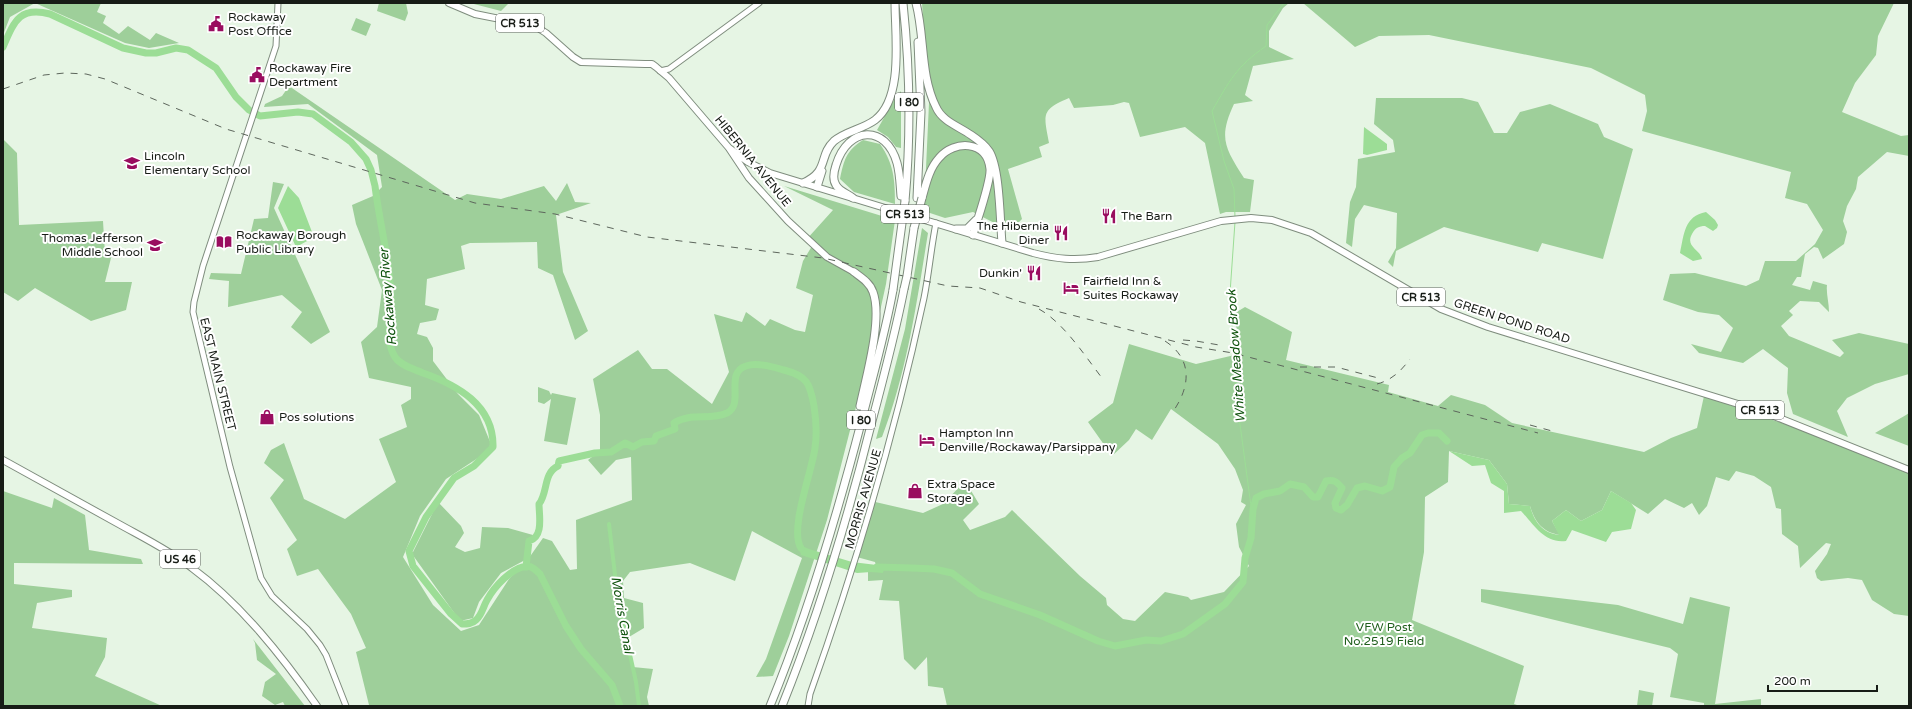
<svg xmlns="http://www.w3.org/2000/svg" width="1912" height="709" font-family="'Varela Round',sans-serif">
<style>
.green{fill:#9ecf9a}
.water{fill:#9cdd96}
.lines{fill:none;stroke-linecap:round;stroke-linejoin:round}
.stream{stroke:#9cdd96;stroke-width:1}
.canal{stroke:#9cdd96;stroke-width:4}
.river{stroke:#9cdd96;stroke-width:7}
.minor-casing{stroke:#7f8d7e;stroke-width:7}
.major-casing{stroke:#7f8d7e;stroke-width:8}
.highway-casing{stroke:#7f8d7e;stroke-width:9}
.minor{stroke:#fff;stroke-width:5}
.major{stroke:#fff;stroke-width:6}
.highway{stroke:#fff;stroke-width:7}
.rail{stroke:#5d665c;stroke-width:1;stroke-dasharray:7 7;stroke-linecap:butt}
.highway-bridge-casing{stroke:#7f8d7e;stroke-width:9;stroke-linecap:butt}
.highway-bridge{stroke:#fff;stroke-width:7}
.labels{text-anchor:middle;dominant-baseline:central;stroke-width:4;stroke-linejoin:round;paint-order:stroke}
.shield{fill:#fff;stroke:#5d605c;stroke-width:1}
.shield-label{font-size:11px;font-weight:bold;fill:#171c16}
.poi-label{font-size:12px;fill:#171c16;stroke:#fff;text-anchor:start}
.street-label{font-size:12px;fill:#171c16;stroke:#fff}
.park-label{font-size:12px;fill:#1e5e1b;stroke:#fff}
.water-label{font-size:13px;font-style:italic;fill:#10530e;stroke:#fff}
</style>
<rect width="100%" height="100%" fill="#e6f5e4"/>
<path class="green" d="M3,3H101L97,12L106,16L103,23L119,34L128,26L150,40L156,33L179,43L149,48L125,43L35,3L10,17L3,35Z
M379,3H406L408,13L405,21L377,11Z
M470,3H509L501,11Z
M922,3H1289L1283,8L1269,31V47L1294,59L1253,66L1245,95L1253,101L1234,104C1218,138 1225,148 1244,178L1254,180L1250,212H1226L1220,214L1205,143L1185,127L1140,137L1129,103L1124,102L1113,105L1074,108L1069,98C1040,110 1044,115 1049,143L1039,147L1042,157L1008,169L1022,219L1010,231L973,212L945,218L924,211L929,103Z
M1303,3H1894L1878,36L1876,55L1855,83L1842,112L1901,136L1909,135V156L1887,152L1858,177L1856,189L1847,206L1843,221L1847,232L1844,244L1823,259L1818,248L1814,247L1805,254L1801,277H1797L1792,285L1810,290L1813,281L1827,285C1826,294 1829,302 1829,312L1819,302L1800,301L1789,311L1793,315L1781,326L1789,336L1840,357L1844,353L1832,340L1859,333L1909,344V374L1875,384L1847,398L1837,411L1848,437L1793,414L1787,393L1788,368L1763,349L1743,363L1699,353L1691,344L1721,352L1733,328L1719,315L1698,312L1663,300L1670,274L1695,273L1746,286L1759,280L1765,261H1796L1815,244L1823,230L1807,204L1785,198L1791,172L1642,131L1647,111L1645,95L1591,68L1429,35L1379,36L1355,47Z
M356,18L371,24L366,36L351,30Z
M289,86L455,200L467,194L501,199L544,186L556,201L567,183L575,202L591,203L556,215L563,272L588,331L575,340L553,275L538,268L537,242L470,243L461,246L465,269L427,279L425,305L439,309L436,320L420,323L417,334L427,337L433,348V361L458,394L479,415L491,444L484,454L446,479L420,516L403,557L433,605L461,631L479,625L509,579L531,555L543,538L552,541L570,570L577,569L576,520L632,500L631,457L616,460L601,475L588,460L600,451V415L593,379L638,350L652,369H667L712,404L729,372L714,314L742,322L746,312L765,326L770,319L795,330L805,332L813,295L796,288L803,261L812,246L806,240L833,210L784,186L895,220L886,284L877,325L827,520L789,636L773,676L756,677L766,659L802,558L752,531L735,581L690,563L630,572L623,581L624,598L643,603L644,628L629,637L633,667L653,669L647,697L649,706L369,705L356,652L366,648L351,614L318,569L297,576L287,549L297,540L270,498L284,480L264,463L271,450L284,443L304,499L345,519L396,482L379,439L407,427L401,405L411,399V387L369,378L361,342L377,327L382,290L356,224L352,205L373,196L382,187L377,155L308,104L264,107L265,104L282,96Z
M901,91V148L896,147L888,137L877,130L894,100Z
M1376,98H1462L1478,102L1494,133H1507L1520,112L1550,104L1598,124L1604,137L1633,149L1603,259L1542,243L1538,252L1444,227L1396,251L1393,267L1388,262L1396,248L1397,213L1364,205L1355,219L1352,247L1346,243L1350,202L1356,187L1358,159L1395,152L1393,140L1374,124Z
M3,139L17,153L19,225L103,221L105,254H112L105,282H132L126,310L91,321L35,288L18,301L3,292Z
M863,140L880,144C894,164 895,180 895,204L854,192L840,179C844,160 846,151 863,140Z
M273,182L284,184L274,208L330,332L311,344L291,327L302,312L282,295L228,307L229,281L209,279L211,273L241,274L254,219L268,218Z
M922,228L928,233C917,301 907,372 882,437L876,439L905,329Z
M1245,307L1292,332L1286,360L1389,385L1388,392L1438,406L1451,395L1485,405L1512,423L1644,452L1671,438L1697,428L1704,396L1816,435L1909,472V616L1894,614L1872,600L1862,580L1848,578L1821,581L1817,578L1815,571L1827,554L1831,544L1826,543L1800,568L1798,546L1782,534L1781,509L1776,508L1771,487L1754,476L1736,471L1729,481L1716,477L1707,506L1699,515L1692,503L1684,508L1665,499L1648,514L1611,491L1602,510L1581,521L1566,510L1552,521L1560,535C1542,532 1535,522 1530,506L1509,504L1507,484L1489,460L1449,451L1448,482L1425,497L1424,552L1412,620L1524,666L1514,704L1520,706H947L943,688L928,686L927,657L915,670L904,659L899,601L879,600L883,580L868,581V570L877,569L875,562L853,556L871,501L923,513L943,504L966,480L972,485L970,489L979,504L963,520L970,530L1005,517L1012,510L1080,576L1106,598L1107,605L1123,619L1135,621L1165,592L1188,597L1191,600L1224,592L1249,566L1239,547L1236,524L1246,505L1241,502L1243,490L1235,469L1218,444L1171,409L1152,440L1136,429L1129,440L1112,456L1088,422L1113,403L1129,344L1196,364L1239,354L1235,313Z
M538,387L549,391L551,395L552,393L576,398L567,445L544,441L551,399L544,404L538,402Z
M1909,413V446L1875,433L1906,415Z
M3,491L52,508L54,498L85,515L89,550L141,559L143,564L14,563V584L72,590V597L37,603L32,628L107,638L105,657L95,676L162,706H3Z
M438,502L461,526L464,533L455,547L465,552L480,548L482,527L508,528L533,535L525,560L501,573L479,602L473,618L460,621L412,554Z
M1481,589L1618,605L1683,624L1690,597L1730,607L1715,704L1761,699V706H1704V703L1670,697L1678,654L1670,648L1481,602Z
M253,639L305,706H285L283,702L275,705L262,696L265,682L276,674L257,660L255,643Z
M1639,690L1654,693L1652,706H1637Z"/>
<path class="water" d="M1364,127L1387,144V150L1367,155L1363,154Z
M288,186L299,198L312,232L309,240L296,247L278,208Z
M1706,212L1715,220L1718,225L1717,228L1713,231L1705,226C1699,226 1695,228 1692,234C1685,247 1700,249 1702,259L1693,261L1680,253C1684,235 1684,216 1706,212Z
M1449,451L1489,460L1507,484L1509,504L1530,506C1534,521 1542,533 1559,535L1552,521L1566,510L1581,521L1602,510L1611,491L1631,503L1636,510L1631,529L1612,532L1606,542L1572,530L1566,541C1545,544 1534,525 1521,511L1504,513V491L1491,483L1485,465L1472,466Z
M801,539L802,546L809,549L852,562L885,566L883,573L871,572L857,573L801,555L797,540Z"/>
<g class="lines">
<path class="stream" d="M1235,217L1234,189L1224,161L1212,111C1230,80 1236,67 1266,46L1267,25L1284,3
M1235,222L1230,293L1237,402L1253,521"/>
<path class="canal" d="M609,524L618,600L636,682L639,706"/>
<path class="river" d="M3,47C14,22 19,6 50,14L123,48L146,53H156L176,48L188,50L216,68L236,97L249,110L260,116L298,112L313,114L351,142L366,159L371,170L375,186C380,227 392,268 391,309C390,325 386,343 395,357C401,366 414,369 423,373C457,385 494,405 493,447L474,466L454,478L426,517L409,551L413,566L451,614L462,624C467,624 472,624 476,620C482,615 483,607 487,600C494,587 511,568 527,566C532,566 536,570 540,574L566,626L581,649L612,685L620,706
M526,567L529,541C544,537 539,515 539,504C548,493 543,473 558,466L559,461L595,453L611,452L625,443L633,447L642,442L654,441L656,436L675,429L674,423C691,412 710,421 727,413C745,404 724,373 746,366C757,362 773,367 784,370C807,376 810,383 814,406C816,419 817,435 815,448C812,471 789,530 801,548
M877,567L912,568L934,569L952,573L980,594L1040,615L1098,641L1115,646L1146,640L1161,641L1183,634L1225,604L1243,582L1245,558L1251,538L1253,509L1256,498L1264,494L1280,491L1290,484L1304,487L1313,497H1318L1326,481C1334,479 1337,482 1342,488L1335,503L1336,508L1341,510L1347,505L1357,488L1365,486L1382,491L1390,487L1394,467L1402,458L1410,453L1422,435L1428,433H1439L1447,441"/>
<defs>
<path id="minor" d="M278,3L276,46L203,266L194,302L193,312L230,467L261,578L272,596L307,629L320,645L326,655L346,706
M660,71L669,69L759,3
M808,706L810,694C856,565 895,433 924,298C929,273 931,248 936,223"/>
<path id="major" d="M449,3L475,14L535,26L546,33L573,57L581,62L645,64H652L656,67L669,78L729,148L749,178L788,221L827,257L854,272
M729,148L748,162L770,173L1033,253C1056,259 1075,261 1098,257L1221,221L1251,218L1272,220L1311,233L1441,309L1488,327L1764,412L1909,470
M3,460C41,481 79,502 117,523C142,537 169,550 192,568C241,604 282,656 317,706"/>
<path id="highway" d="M903,3C910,69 911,135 905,201
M916,3C925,37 920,75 936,107C942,121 958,126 971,135C977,139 984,144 989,151C1000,168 1000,221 1002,243
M803,183C830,171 818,156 834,141C846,131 863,129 875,120C904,98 895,35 895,3
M817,187L822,171
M853,198C848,194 839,191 836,185C832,179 834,171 836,165C848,126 886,124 897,163C900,174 900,185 901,196
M917,198L921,112L918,42
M922,198C926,184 929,169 939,158C954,140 987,140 990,169C991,182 977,220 973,235
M956,229H967L976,220
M854,272C862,278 870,283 873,292C883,319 866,377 860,406
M907,276L914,228
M770,706C808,614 836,519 861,423C872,379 885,335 893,290
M782,706C819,614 847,521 871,425C883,380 895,335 904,289"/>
</defs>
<use href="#minor" class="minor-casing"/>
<use href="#major" class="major-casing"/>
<use href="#highway" class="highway-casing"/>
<use href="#minor" class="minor"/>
<use href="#major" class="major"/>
<use href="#highway" class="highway"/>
<path class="rail" d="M3,89L44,75L65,73L86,74L105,79L226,129L475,203L555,214L647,237L823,258L948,286L980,288L1021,302L1196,347L1233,353L1538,433
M1039,309C1064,323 1085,356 1102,378
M1183,340L1196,341L1219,345
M1165,341C1194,360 1190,388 1172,413
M1300,367H1336L1382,379
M1377,384C1392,380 1401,371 1410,359
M1530,425L1552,431"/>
<defs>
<path id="highway-bridge" d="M914,228L922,198
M904,289L907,276
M893,290L905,201"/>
</defs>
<use href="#highway-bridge" class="highway-bridge-casing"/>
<use href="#highway-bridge" class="highway-bridge"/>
</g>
<defs>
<symbol id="civic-bare" viewBox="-9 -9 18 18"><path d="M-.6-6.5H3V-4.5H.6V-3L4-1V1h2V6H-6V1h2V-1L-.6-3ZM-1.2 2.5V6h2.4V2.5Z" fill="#990d5f" stroke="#fff" stroke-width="2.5" paint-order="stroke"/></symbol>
<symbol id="school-bare" viewBox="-9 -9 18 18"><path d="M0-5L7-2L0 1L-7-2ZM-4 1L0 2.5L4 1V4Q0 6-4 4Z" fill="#990d5f" stroke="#fff" stroke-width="2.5" paint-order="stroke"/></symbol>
<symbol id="restaurant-bare" viewBox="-9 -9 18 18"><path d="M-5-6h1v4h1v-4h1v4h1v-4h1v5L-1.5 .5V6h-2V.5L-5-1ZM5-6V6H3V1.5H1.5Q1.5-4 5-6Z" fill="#990d5f" stroke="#fff" stroke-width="2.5" paint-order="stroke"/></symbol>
<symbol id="library-bare" viewBox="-9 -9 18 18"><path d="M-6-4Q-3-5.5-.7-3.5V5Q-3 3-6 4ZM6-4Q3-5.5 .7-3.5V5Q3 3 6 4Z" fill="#990d5f" stroke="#fff" stroke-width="2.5" paint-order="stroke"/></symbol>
<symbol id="hotel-bare" viewBox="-9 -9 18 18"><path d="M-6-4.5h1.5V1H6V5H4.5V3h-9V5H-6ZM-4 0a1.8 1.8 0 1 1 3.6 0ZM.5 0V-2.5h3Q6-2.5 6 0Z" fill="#990d5f" stroke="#fff" stroke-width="2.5" paint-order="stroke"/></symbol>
<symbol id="shop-bare" viewBox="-9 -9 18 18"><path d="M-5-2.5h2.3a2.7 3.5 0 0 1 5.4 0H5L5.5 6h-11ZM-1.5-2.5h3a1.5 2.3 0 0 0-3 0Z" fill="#990d5f" stroke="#fff" stroke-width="2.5" paint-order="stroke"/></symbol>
</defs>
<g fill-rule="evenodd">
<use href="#civic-bare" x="205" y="13" width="22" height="22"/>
<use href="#civic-bare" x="246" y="64" width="22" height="22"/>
<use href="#school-bare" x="121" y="152" width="22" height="22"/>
<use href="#restaurant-bare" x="1098" y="205" width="22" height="22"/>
<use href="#restaurant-bare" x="1050" y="222" width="22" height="22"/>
<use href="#library-bare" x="213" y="231" width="22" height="22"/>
<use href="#school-bare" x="144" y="234" width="22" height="22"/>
<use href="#restaurant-bare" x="1023" y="262" width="22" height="22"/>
<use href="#hotel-bare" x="1060" y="277" width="22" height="22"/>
<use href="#shop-bare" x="256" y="406" width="22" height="22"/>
<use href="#hotel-bare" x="916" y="429" width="22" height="22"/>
<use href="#shop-bare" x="904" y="480" width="22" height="22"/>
</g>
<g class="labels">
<g class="shield">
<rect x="496" y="14" width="48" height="18" rx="3"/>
<rect x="895" y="93" width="28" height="18" rx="3"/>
<rect x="881" y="205" width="48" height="18" rx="3"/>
<rect x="1397" y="288" width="48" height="18" rx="3"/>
<rect x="1736" y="401" width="48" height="18" rx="3"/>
<rect x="847" y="411" width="28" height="18" rx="3"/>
<rect x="160" y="550" width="40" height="18" rx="3"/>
</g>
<g class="shield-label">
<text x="520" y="23">CR 513</text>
<text x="909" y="102">I 80</text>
<text x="905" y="214">CR 513</text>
<text x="1421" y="297">CR 513</text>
<text x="1760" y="410">CR 513</text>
<text x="861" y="420">I 80</text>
<text x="180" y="559">US 46</text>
</g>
<g class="poi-label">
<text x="228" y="17">Rockaway<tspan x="228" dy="14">Post Office</tspan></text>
<text x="269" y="68">Rockaway Fire<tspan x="269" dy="14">Department</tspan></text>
<text x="144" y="156">Lincoln<tspan x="144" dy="14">Elementary School</tspan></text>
<text x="1121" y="216">The Barn</text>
<text x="1049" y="226" text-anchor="end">The Hibernia<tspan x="1049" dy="14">Diner</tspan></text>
<text x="236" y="235">Rockaway Borough<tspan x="236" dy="14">Public Library</tspan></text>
<text x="143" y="238" text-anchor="end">Thomas Jefferson<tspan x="143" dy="14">Middle School</tspan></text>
<text x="1022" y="273" text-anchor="end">Dunkin'</text>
<text x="1083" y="281">Fairfield Inn &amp;<tspan x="1083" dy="14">Suites Rockaway</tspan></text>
<text x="279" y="417">Pos solutions</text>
<text x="939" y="433">Hampton Inn<tspan x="939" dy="14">Denville/Rockaway/Parsippany</tspan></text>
<text x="927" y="484">Extra Space<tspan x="927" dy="14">Storage</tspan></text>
</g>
<g class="street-label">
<text transform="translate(753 161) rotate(51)">HIBERNIA AVENUE</text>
<text transform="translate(1512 321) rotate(18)">GREEN POND ROAD</text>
<text transform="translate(218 374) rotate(76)">EAST MAIN STREET</text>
<text transform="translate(863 499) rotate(-74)">MORRIS AVENUE</text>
</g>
<g class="park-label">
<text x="1384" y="627">VFW Post<tspan x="1384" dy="14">No.2519 Field</tspan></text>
</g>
<g class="water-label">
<text transform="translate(388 297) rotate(-95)">Rockaway River</text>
<text transform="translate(1236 356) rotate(-94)">White Meadow Brook</text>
<text transform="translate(622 615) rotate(80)">Morris Canal</text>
</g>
</g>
<rect width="1912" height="709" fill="none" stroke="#171c16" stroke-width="8"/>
<path d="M1768 685v6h109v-6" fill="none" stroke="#171c16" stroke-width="2"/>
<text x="1774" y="685" font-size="12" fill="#171c16" stroke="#ffffff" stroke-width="3" paint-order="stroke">200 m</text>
</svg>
